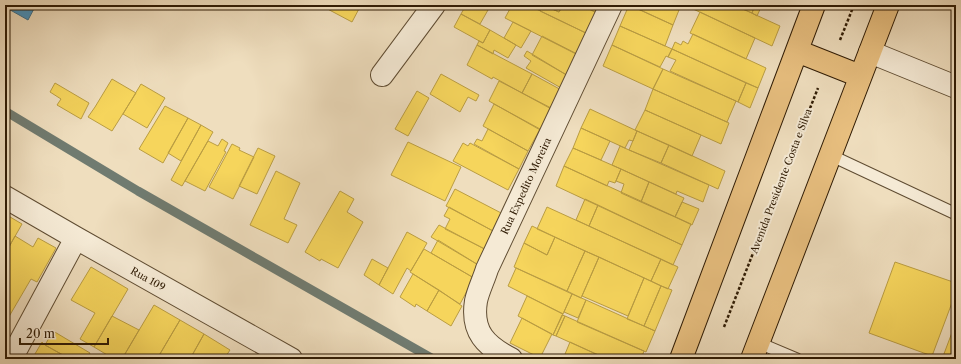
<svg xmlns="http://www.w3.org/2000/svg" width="961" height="364" font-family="'Libre Caslon Text',serif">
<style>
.homes{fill:#f6d55c;stroke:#ba9d42}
.schools{fill:#4393c3;stroke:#3d6f8a}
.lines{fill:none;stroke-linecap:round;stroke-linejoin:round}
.stream{stroke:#707b70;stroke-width:9}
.lane-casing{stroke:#5f4c32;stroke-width:13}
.street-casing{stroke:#5f4c32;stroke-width:24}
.primary-casing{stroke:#2f1b04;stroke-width:24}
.path{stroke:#2f1b04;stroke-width:2.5;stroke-dasharray:3 2;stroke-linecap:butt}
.lane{stroke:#f5ead5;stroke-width:11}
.street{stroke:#f5ead5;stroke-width:22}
.primary{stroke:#e8bf7f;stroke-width:22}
.labels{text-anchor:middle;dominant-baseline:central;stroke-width:4;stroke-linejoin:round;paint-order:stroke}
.street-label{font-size:10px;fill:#2f1b04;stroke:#f5ead5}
</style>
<rect width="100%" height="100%" fill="#efdebe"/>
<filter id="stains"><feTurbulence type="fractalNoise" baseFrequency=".005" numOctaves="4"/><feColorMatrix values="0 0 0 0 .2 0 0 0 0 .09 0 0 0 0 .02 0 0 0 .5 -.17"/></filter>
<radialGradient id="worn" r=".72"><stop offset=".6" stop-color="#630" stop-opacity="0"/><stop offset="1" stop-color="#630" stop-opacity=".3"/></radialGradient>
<path class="homes" d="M320,5H361L352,22Z
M466,5H479L488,10L480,24L461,14Z
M512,5H528L588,34L578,55L505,18Z
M543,5H563L559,12Z
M543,5L559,12L563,5H581L597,13L588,34L540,11Z
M581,5H600L597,13Z
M629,5L673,25L665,46L620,26Z
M635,5H681L673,25L634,7Z
M692,5H734L780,26L772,46L691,8Z
M734,5H755L752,13Z
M755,5H762L757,16L752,13Z
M700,12L755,38L746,59L690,33Z
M461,14L490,30L483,43L454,27Z
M513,22L531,31L521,48L504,38Z
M620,26L672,49L668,57L666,56L660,67L612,45Z
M490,30L516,45L508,58L494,50L493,54L477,45L479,41L483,43Z
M693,34L766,68L758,88L672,49L675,42L681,45L683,41L688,44Z
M542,36L581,56L570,77L532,55Z
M477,45L532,74L522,93L493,77L492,79L467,65Z
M612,45L663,69L653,89L603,66Z
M672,49L746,83L738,102L670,71L676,60L668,57Z
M527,51L570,77L563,89L526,68L531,61L524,56Z
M663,69L736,101L727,122L653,89Z
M441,74L479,95L476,101L468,97L460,112L430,94Z
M532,74L565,92L555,111L522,93Z
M112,79L136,93L112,131L88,117L95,107Z
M499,81L553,109L542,131L489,101Z
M55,83L89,103L81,119L57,105L61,99L50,92Z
M746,83L758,88L750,108L738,102Z
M141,84L165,98L147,128L123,114Z
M653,89L729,123L721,144L645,110Z
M417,91L429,98L408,136L395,129Z
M494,104L540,129L528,151L483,126Z
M165,106L188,118L163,163L139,149Z
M590,109L637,131L633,141L629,140L625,148L581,128Z
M645,110L701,135L692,156L635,130Z
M188,118L201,125L181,161L168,153Z
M201,125L213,132L182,186L171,180Z
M581,128L610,141L601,160L573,148Z
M488,129L528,151L519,169L474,144L477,139L482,141Z
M637,131L669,145L661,163L629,150Z
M222,139L228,143L224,151L226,152L205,191L185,181L208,141L218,146Z
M408,142L461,167L445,201L391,175Z
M463,143L468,146L470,143L519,169L508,190L453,161Z
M232,144L240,148L239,150L254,157L233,199L209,187Z
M669,145L725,171L718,189L661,163Z
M620,146L709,185L703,202L677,191L676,194L612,165Z
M258,148L275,156L257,194L239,186Z
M573,148L621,169L615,183L609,181L607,186L564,166Z
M564,166L691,224L682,245L556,186Z
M621,169L649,182L641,202L621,193L624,184L616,181Z
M276,171L300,183L284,219L297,225L288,243L250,225Z
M649,182L684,198L675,217L641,202Z
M455,189L505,215L497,233L446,206Z
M340,191L354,199L347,212L363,222L338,268L321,259L320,261L305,252Z
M585,199L598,205L589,226L576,220Z
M682,202L699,209L692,225L675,217Z
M598,205L682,245L673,265L589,226Z
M449,207L502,236L493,253L445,229L450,219L444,216Z
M547,207L661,259L651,281L537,229Z
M5,214L22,224L5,254Z
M439,225L488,251L480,266L431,237Z
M532,226L555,237L547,255L524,243Z
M407,232L427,243L411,271L407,268L393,294L379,285Z
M15,236L33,247L38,238L56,248L37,282L31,279L7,320L5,319V254Z
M555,237L585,251L567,291L514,267L524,243L547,255Z
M438,240L480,266L474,278L431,253Z
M424,249L474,278L460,304L410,272Z
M585,251L599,257L581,298L567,291Z
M599,257L644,278L628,316L582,296Z
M372,259L388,268L379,285L364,275Z
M661,259L678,267L668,289L651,281Z
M895,262L956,283V292L932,356L869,333Z
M91,267L128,289L94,347L80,339L95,313L71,300Z
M516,268L572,294L563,314L508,286Z
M413,274L439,290L427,311L416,304L415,307L400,297Z
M644,278L661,286L644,326L627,319Z
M661,286L672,290L655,331L644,326Z
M439,290L462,306L451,326L427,311Z
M572,294L586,300L578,318L564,312Z
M527,296L563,314L553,335L518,316Z
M586,300L655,331L646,352L577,322Z
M154,305L180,320L157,359H122Z
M562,315L565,316L556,336L553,335Z
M112,316L139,330L122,359H114L94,347Z
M565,316L644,351L641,359H607L556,336Z
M522,318L552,334L540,358L510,343Z
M180,320L204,334L190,359H157Z
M956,322V359H942Z
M53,331L90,353L87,359H70L45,345Z
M204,334L230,350L224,359H190Z
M42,342L45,345L70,359H32Z
M570,342L607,359H563Z"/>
<path class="schools" d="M5,5H36L28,20L5,7Z"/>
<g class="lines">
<path class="stream" d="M5,111L138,191L433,359"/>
<defs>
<path id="lane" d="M830,155L956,214
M759,343L797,359"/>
<path id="street" d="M870,52L956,87
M382,75L434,5
M5,197L76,238L291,359
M11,359L76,238
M511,359C486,346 471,332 476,301C478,291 484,279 487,269L611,5"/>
<path id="primary" d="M797,51L860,76
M681,359L814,5
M752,359L888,5"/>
</defs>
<use href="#lane" class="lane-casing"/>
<use href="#street" class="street-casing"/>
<use href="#primary" class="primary-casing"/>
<path class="path" d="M840,40L854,5
M724,327L818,88"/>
<use href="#lane" class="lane"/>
<use href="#street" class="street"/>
<use href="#primary" class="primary"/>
</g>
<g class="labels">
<g class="street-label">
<text transform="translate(781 181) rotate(-69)">Avenida Presidente Costa e Silva</text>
<text transform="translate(526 186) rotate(-65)">Rua Expedito Moreira</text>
<text transform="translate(148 279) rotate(29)">Rua 109</text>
</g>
</g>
<rect width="961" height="364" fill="none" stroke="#efdebe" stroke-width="20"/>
<rect x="6" y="6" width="949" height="352" fill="none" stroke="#2f1b04" stroke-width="2"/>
<rect x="10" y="10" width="941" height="344" fill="none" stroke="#2f1b04"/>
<path d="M20 338v6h88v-6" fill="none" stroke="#2f1b04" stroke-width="2"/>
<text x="26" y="338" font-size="12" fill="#2f1b04" stroke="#f5ead5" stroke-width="3" paint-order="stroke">20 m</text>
<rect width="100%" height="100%" filter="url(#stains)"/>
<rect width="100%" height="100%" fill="url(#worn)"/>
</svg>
